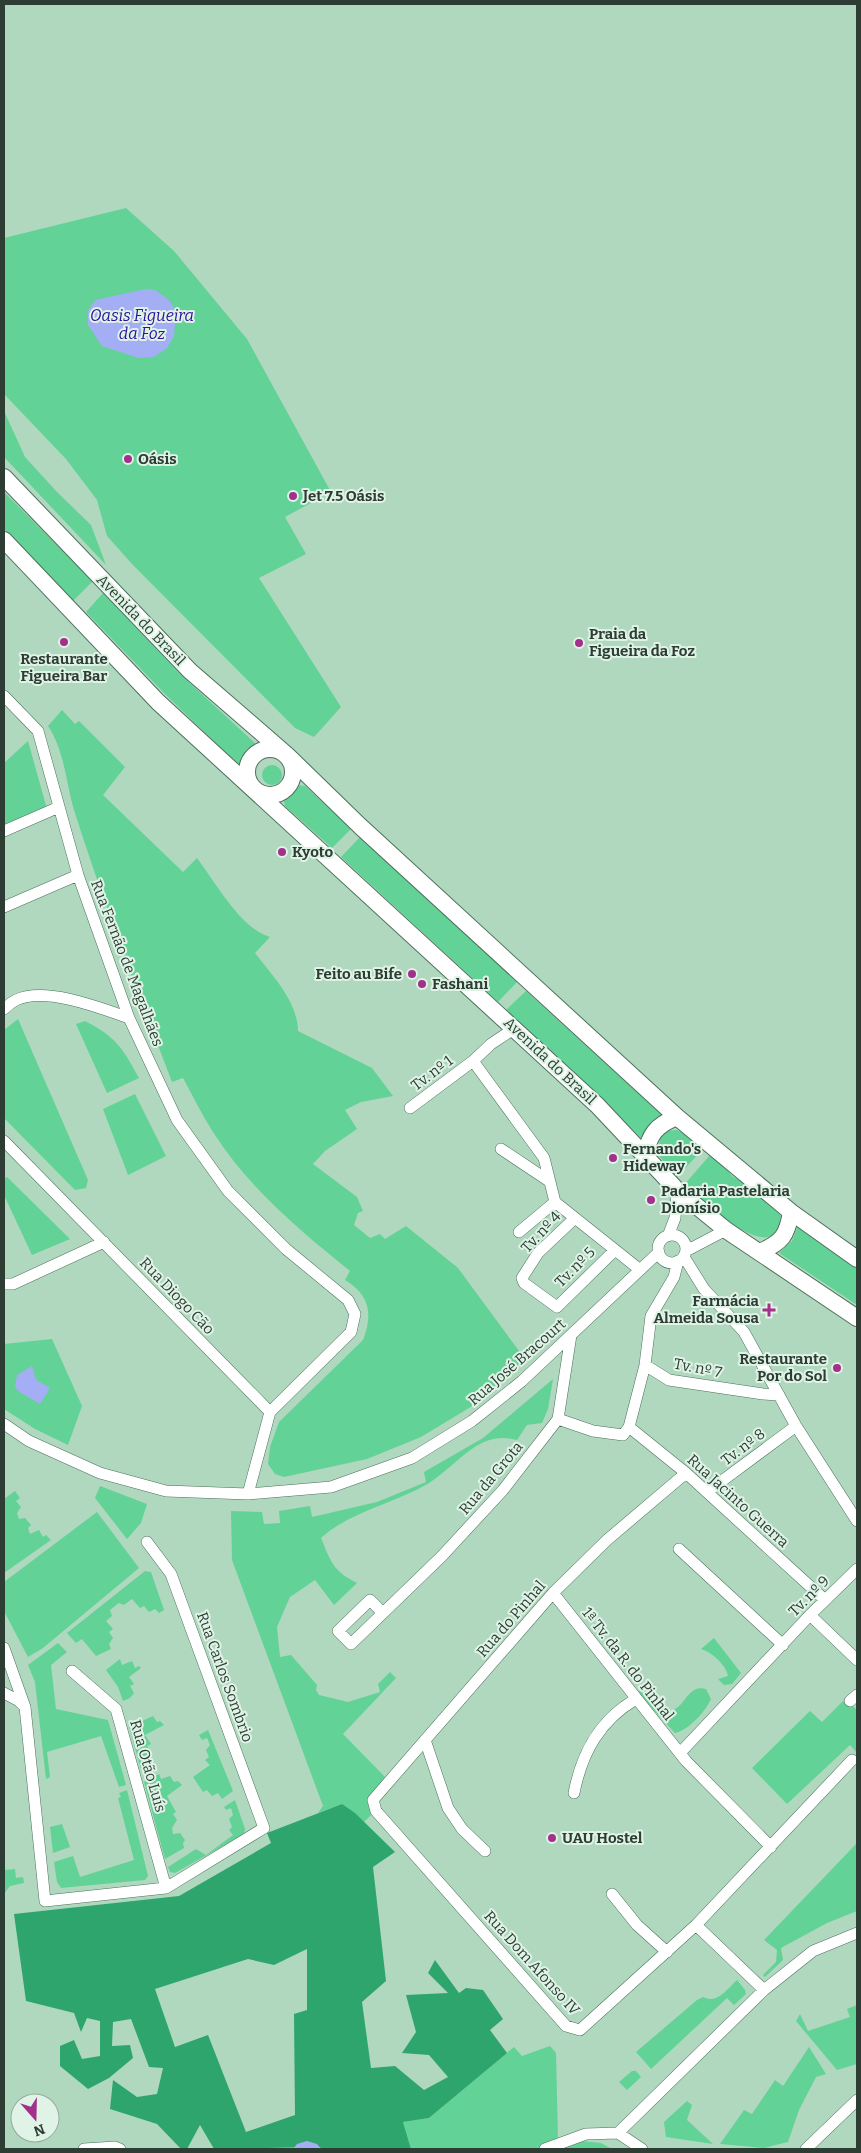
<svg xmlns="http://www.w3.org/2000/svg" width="861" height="2153" font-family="Bitter,serif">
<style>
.green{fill:#62d297}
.forest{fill:#2ea56c;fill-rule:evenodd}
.water{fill:#a4aef4}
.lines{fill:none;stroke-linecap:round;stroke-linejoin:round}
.street-casing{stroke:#4c705b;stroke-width:12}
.secondary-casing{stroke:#4c705b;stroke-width:18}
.street{stroke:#fff;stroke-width:11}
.secondary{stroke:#fff;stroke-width:16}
.poi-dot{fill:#a3308a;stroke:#dff3e6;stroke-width:2}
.labels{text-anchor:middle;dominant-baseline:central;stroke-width:4;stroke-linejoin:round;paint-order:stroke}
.poi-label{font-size:15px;font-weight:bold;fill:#2d3d33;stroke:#dff3e6;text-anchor:start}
.street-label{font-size:15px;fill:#2d3d33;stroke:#dff3e6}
.water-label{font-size:16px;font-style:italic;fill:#2e119c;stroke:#dff3e6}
</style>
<rect width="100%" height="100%" fill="#b0d8bf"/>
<path class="green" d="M126,208L174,251L247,339L331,492L285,517L306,554L259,578L341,707L314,737L295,728L132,564L107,536L97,500L66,459L4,394V238Z
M4,411L25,457L57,492L91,525L106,565L4,457Z
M4,492L93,581L73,601L4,529Z
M103,593L180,674L256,744L246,750L239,766L164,693L86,612Z
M62,710L75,724L79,721L125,767L103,795L183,872L197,858C215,882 242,930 270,937L255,953C272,975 298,1002 298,1031L372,1068L393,1096L361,1102L345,1110L357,1129L325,1151L313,1164L357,1197L363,1211L358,1213L354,1225L370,1238L380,1234L385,1239L406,1226L458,1268L525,1359L474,1405L421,1437L367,1459L284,1477L275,1474L268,1464L270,1447L279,1422L363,1340C373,1314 370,1295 345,1280L350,1271C299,1230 248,1187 213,1132C202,1115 193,1096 183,1078L172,1082C138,993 104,904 75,813C66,785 65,751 48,726Z
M28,741L47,809L4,828V763Z
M262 775a10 10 0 1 1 20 0a10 10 0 1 1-20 0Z
M297,785L305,786L351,829L332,848L285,806L284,801L292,795Z
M360,837L517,982L498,1002L341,857Z
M526,991L663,1116L653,1120L641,1138L587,1084L506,1010Z
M18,1019L88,1180L86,1188L75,1190L4,1118V1030Z
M85,1021C116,1037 122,1047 139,1078L107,1093L76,1024Z
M135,1094L166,1156L128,1175L103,1109Z
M677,1130L688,1136L703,1149L676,1178L658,1154L660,1139L666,1131Z
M710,1155L721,1163L733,1177L743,1181L765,1200L781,1216C779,1224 779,1233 771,1236C752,1246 698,1199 684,1185Z
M7,1177L70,1239L32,1255L4,1195V1179Z
M798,1226L857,1269V1305L779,1253L792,1241Z
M52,1339L82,1406L68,1445L35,1429L4,1409V1344Z
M553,1379L548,1409L542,1423L527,1425L517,1440C505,1437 496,1437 484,1442C464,1451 448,1471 429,1483C396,1503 349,1512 321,1538C331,1562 333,1571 357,1583L334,1605L315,1580L290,1597L277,1627L280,1657L291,1655L317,1685L316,1690L319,1695L348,1702L380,1692L378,1684L390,1672L396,1678L343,1734L386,1778L367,1801L373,1813L364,1822L342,1804L318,1813L323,1806L232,1560L231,1511L262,1512L264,1524L280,1523L279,1511L310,1506L312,1517L377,1502L426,1482L424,1472L483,1438Z
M100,1486L147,1504L141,1523L127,1539L95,1498Z
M15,1491L20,1498L16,1501L21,1507L17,1513L19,1519L25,1518L31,1525L28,1528L30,1534L39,1530L43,1537L46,1535L51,1540L4,1573V1499Z
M97,1512L139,1568L43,1648L28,1657L4,1611V1582Z
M145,1571L151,1572L164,1610L159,1613L155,1609L149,1612L144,1606L140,1608L132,1599L124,1605L119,1603L110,1610L112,1616L106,1621L113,1629L109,1632L113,1638L109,1644L111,1649L96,1656L82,1639L76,1643L67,1633Z
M714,1638L741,1673L732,1684L724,1685L718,1679L728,1676C726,1665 712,1652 701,1649Z
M58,1643L67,1652L51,1665L56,1709L108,1720L126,1785L119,1787L101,1736L47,1752L50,1777L46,1779L35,1682L28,1665Z
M120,1659L122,1665L132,1661L135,1668L139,1666L141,1668L129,1677L134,1684L130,1686L134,1693L130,1698L123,1701L118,1687L106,1670Z
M645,1685L670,1711C686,1708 687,1684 706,1689L711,1699C705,1712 689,1730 675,1733L638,1693Z
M845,1699L857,1710V1753L850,1745L787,1804L752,1768L810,1711L822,1722Z
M153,1716L157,1722L160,1721L164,1725L145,1735L151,1744L147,1746L152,1752L148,1758L150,1764L141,1769L129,1727Z
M208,1730L233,1791L222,1799L218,1793L212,1796L207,1790L203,1792L193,1777L210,1765L205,1760L209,1757L206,1750L210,1745L207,1738L202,1740L199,1735Z
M159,1774L161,1779L170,1776L174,1782L178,1781L182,1785L167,1796L176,1812L173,1814L177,1820L172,1828L173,1834L180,1833L185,1840L183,1843L184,1848L165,1859L144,1782Z
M127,1790L148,1876L145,1880L61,1888L57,1882L54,1862L73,1856L80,1877L134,1860L118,1798L121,1797L119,1793Z
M235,1800L245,1829L244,1834L175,1873L170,1872L168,1867L196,1849L206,1855L233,1835L229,1830L232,1827L229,1819L233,1815L231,1808L226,1810L224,1807Z
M62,1824L70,1847L53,1853L50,1827Z
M857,1843V1911L827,1923L781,1948L783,1960L765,1977L763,1975L776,1962L777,1950L764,1940Z
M15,1869L16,1878L23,1877L24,1883L10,1886L4,1894V1870Z
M737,1980L745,1990L746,1994L734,2005L727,1998L651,2069L636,2052L697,2000L703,1997C718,2004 726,1990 737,1980Z
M857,2005V2064L837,2070L796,2021L800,2014L808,2031L850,2017L847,2009Z
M550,2046L556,2053L558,2140L540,2149H411L403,2122L429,2118L514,2047L522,2056Z
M809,2047L826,2074L816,2077L799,2110L788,2142L764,2148L720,2144L744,2110L752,2114L775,2080L783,2086Z
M632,2071H636L641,2077L627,2090L619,2082Z
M687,2101L692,2105L687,2120L713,2144L666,2137L664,2122Z
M581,2141L601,2143L612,2149H559Z"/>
<path class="forest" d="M342,1804L355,1813L395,1852L373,1867L386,1981L362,2002L371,2068L395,2066L424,2090L448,2077L429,2055L402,2053L416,2032L406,1995L448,1993L428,1973L435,1960L459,1993L466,1988L483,1990L503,2019L490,2030L507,2053L429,2118L403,2122L411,2149H321L320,2147L214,2149L200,2125L187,2149H181L157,2124L110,2109L113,2080L137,2097L157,2094L163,2068L149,2067L131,2019L113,2022L112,2046L130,2045L133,2058L109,2078L88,2089L60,2066V2046L74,2040L82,2059L100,2056V2021L87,2018L81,2032L74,2013L26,2001L14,1914L179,1896L271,1843L267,1833ZM307,1949V2010L294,2014L295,2115L246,2132L208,2035L175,2047L155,1989L248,1959L274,1965Z"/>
<path class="water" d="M146,289L155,290L169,300L176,311L174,336L167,348L154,357L139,358L102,346L88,325V311L95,300Z
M32,1366L36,1380L50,1388L40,1404L18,1391L15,1386L17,1375Z
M307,2141L317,2144L321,2149H293L297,2144Z"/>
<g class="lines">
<defs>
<path id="street" d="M4,696L38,731L78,875L129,1018L177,1120L228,1191L286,1249L348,1300L355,1314L351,1332L270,1412
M4,831L59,807
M4,907L78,875
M4,1009C7,1006 12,1002 16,1000C45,986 101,1008 129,1018
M515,1028L491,1044L473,1061L544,1158L555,1202L639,1269
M410,1108L473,1061
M4,1141L270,1412L248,1494
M501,1149L549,1181
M575,1218L538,1253L522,1278L524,1283L557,1307L615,1250
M519,1232L555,1202
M658 1249a14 14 0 1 1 28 0a14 14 0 1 1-28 0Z
M668,1236L675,1218L677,1190
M686,1251L726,1230
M684,1257L704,1289L744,1332L796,1426L857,1521
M4,1284H13L104,1242
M645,1365L669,1380L763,1394L779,1395
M558,1419L593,1431L623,1435L629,1427L645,1365L651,1316L674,1277L678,1261
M4,1424L29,1441L100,1473L166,1491L248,1494L331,1487L412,1458L472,1421L522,1381L659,1252
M629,1427L686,1473L825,1600
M686,1473L607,1540L553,1593L373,1800L376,1811L566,2026L580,2030L696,1925L852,1760
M707,1492L796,1426
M679,1549L783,1645
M553,1593L686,1761L771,1847
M382,1612L370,1600L338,1631L351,1644L442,1556L503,1490L558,1419L571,1335
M810,1615L857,1660
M4,1648L25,1707L45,1901L166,1888L264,1828L171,1574L147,1542
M72,1671L116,1709L166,1888
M4,1693L19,1701L25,1707
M850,1701L857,1695
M425,1740L448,1808L462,1829L485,1851
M680,1753L810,1615L857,1569
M574,1793C582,1752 600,1720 636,1699
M612,1894L637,1925L667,1952
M696,1925L764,1990
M618,2133L764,1990L813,1951L857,1933
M84,2149L115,2147L120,2149
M545,2149L586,2134L618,2133L642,2149
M806,2149L857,2100"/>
<path id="secondary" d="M4,477L190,671L287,755L360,826L677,1117L791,1212L857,1259
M4,540L158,702L597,1105L677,1190L726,1230L857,1318
M247 772a23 23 0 1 1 46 0a23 23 0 1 1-46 0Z
M645,1156C649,1135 656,1125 677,1117
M760,1252C782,1242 787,1236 791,1212"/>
</defs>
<use href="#street" class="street-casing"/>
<use href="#secondary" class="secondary-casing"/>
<use href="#street" class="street"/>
<use href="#secondary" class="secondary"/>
</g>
<g class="poi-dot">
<circle cx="128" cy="459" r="5"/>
<circle cx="293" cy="496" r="5"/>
<circle cx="64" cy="642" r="5"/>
<circle cx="579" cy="643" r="5"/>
<circle cx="282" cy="852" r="5"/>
<circle cx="412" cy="974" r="5"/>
<circle cx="422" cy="984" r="5"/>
<circle cx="613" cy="1158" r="5"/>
<circle cx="651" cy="1200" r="5"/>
<path d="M766.5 1302.5h5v5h5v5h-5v5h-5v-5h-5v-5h5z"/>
<circle cx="837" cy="1368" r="5"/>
<circle cx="552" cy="1838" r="5"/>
</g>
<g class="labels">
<g class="poi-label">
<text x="138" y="459">Oásis</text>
<text x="303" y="496">Jet 7.5 Oásis</text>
<text x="589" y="634">Praia da<tspan x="589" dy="17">Figueira da Foz</tspan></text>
<text x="64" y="659" text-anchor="middle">Restaurante<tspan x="64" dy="17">Figueira Bar</tspan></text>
<text x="292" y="852">Kyoto</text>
<text x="402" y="974" text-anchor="end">Feito au Bife</text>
<text x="432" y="984">Fashani</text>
<text x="623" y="1149">Fernando's<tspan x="623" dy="17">Hideway</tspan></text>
<text x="661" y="1191">Padaria Pastelaria<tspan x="661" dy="17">Dionísio</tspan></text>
<text x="759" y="1301" text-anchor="end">Farmácia<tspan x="759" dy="17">Almeida Sousa</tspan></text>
<text x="827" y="1359" text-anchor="end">Restaurante<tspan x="827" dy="17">Por do Sol</tspan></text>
<text x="562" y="1838">UAU Hostel</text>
</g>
<g class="street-label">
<text transform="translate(141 620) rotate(46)">Avenida do Brasil</text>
<text transform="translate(127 963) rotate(69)">Rua Fernão de Magalhães</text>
<text transform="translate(550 1061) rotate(43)">Avenida do Brasil</text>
<text transform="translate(432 1073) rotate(-37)">Tv. nº 1</text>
<text transform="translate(541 1232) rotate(-47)">Tv. nº 4</text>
<text transform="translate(575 1267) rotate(-45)">Tv. nº 5</text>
<text transform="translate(177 1296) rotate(46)">Rua Diogo Cão</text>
<text transform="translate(517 1362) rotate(-41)">Rua José Bracourt</text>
<text transform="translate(698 1368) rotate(11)">Tv. nº 7</text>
<text transform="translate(743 1447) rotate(-37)">Tv. nº 8</text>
<text transform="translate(491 1478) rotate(-50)">Rua da Grota</text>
<text transform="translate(738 1501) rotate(42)">Rua Jacinto Guerra</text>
<text transform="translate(809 1596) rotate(-45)">Tv. nº 9</text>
<text transform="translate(511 1619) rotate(-49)">Rua do Pinhal</text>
<text transform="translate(628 1664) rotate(52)">1ª Tv. da R. do Pinhal</text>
<text transform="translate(225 1677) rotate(70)">Rua Carlos Sombrio</text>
<text transform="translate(148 1766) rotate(74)">Rua Otão Luís</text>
<text transform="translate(532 1963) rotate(48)">Rua Dom Afonso IV</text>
</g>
<g class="water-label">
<text x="142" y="315">Oasis Figueira<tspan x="142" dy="18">da Foz</tspan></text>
</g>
</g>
<rect width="861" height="2153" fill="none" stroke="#2d3d33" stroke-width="10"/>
<g transform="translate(35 2118) rotate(160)"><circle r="24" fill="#dff3e6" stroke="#98aa9e"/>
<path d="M0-4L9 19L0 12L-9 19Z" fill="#a3308a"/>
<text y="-8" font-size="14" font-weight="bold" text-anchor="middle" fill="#2d3d33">N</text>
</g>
</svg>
